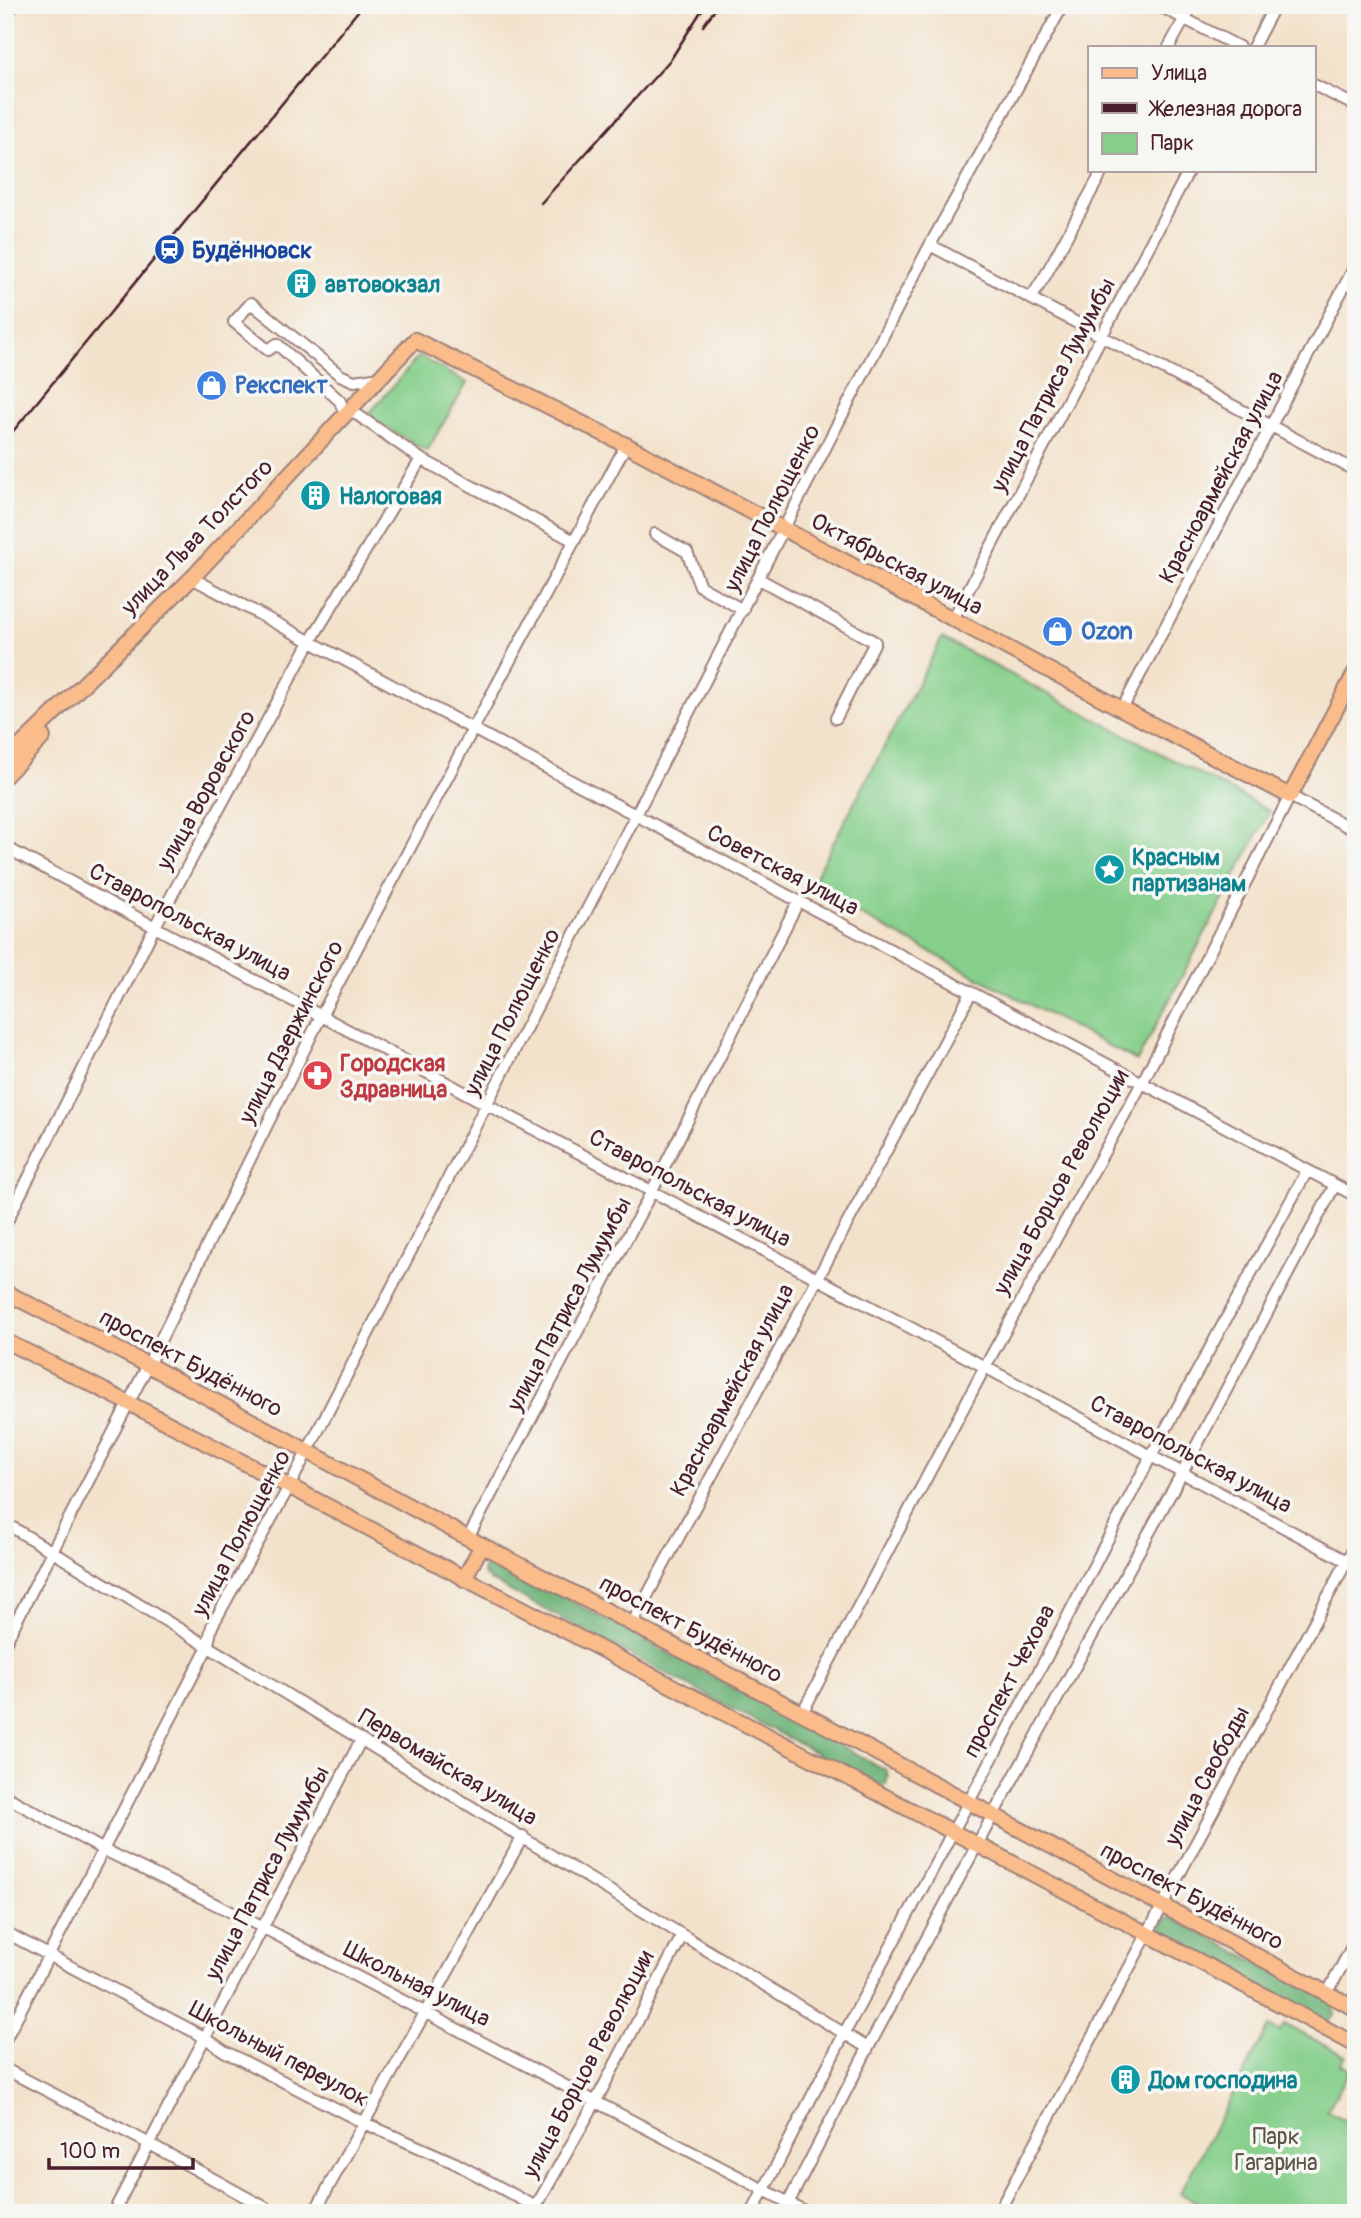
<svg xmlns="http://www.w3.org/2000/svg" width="1361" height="2218" font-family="Pangolin,sans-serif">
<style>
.green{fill:#85cf8b;stroke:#68775b;stroke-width:2}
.forest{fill:#6cb277;stroke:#5b6851;stroke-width:2}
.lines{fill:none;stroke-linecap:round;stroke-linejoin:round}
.minor-casing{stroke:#9e807b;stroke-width:14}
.major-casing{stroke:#9e807b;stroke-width:18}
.minor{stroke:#fff;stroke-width:10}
.major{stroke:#f9bc8a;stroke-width:14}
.rail{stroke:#4a1f2b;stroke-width:2.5}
.labels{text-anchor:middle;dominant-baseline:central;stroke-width:7;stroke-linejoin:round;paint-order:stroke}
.transit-label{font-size:23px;font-weight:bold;fill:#164399;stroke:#f6f6f2;text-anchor:start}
.culture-label{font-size:23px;font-weight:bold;fill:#0d838f;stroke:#f6f6f2;text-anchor:start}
.shop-label{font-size:23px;font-weight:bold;fill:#366cbe;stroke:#f6f6f2;text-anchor:start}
.street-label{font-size:23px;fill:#4a1f2b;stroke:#f6f6f2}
.health-label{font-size:23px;font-weight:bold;fill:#be3a42;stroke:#f6f6f2;text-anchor:start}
.park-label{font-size:23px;fill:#5c5448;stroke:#f6f6f2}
</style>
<rect width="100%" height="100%" fill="#f6f6f2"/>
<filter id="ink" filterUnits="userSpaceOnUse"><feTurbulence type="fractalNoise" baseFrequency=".0143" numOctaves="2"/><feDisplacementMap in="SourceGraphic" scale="14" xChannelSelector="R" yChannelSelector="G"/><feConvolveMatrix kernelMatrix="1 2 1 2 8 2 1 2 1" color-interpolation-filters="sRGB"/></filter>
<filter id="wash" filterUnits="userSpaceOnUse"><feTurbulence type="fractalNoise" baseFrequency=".00686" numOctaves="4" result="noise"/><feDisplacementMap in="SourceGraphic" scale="28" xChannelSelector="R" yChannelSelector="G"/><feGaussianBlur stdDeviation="1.57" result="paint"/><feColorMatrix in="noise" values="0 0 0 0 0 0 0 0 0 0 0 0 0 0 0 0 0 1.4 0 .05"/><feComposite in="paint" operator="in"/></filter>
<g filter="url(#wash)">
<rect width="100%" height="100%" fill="#f3e2cb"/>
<path class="green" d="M419,356L467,383L427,451L367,416Z
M942,638L1270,811L1137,1061L809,888Z
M1284,2024L1345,2056L1341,2064L1351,2069L1327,2111L1356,2125V2213H1200L1204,2206L1180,2193L1269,2026L1280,2032Z"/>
<path class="forest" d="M491,1558L886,1770L888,1775L886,1785L882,1786L848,1770L491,1581L483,1574L486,1560Z
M1171,1917L1333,2002L1334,2016L1328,2022L1163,1935L1161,1929L1162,1923Z"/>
</g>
<g filter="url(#ink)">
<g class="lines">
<defs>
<path id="minor" d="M1158,5L1239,47
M1169,47L1192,5
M1253,47L1275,5
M1314,85L1356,106
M930,245L1356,471
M1031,298L1045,276L1103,170
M349,409L421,459L574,541
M345,415L340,401L277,344L268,350L234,322L251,303L340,375L354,381L380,377
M655,534L687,552L700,586L743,610
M192,578L473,729L1356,1196
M759,579L875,642L836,718
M953,619L1189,170
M1122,709L1356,264
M5,847L488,1105L985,1367L1356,1566
M5,1225L154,928L310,642L421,459
M5,1523C292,1699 581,1872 868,2048
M468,1538L652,1191L798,902
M632,1624L971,993
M5,1643L148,1365L321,1016L473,729L626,445
M802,1713L985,1367L1142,1083L1290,796L1356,831
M5,1796L102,1849L262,1927L808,2213
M5,1932L204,2037L224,2051L364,2123L455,2163L536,2207
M1327,1994L1356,1939
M5,2040L207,1648L212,1626L290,1485L930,245L1063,5
M5,2069L148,2143L275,2213
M534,2210L596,2101L682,1936
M113,2213L361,1740
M314,2213L523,1836
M752,2213L844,2034L1046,1658L1151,1456L1307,1171
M783,2213L868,2048L993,1815L1182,1473L1335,1185
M998,2213L1356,1544"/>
<path id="major" d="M5,761L192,578L415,340L626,445L1122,709L1290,796L1356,671
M5,776L43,737
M5,1292L148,1365L468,1538L802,1713L1356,2009
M5,1341C179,1426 349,1519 522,1608C800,1753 1080,1896 1356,2045
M464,1579L482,1545"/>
</defs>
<use href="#minor" class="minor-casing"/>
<use href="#major" class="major-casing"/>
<use href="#minor" class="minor"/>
<use href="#major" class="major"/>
<path class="rail" d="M5,24L21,5
M703,26L718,5
M541,203L671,59L705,5
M5,441L363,5"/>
</g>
</g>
<defs>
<symbol id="station-disc" viewBox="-11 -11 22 22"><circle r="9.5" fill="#1a4fb4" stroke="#f6f6f2"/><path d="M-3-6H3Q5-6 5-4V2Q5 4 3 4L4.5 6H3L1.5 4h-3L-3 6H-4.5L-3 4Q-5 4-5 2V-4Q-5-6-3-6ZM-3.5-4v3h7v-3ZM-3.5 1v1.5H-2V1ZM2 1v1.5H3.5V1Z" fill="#fff"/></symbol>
<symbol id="building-disc" viewBox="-11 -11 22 22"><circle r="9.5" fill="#0f9aa8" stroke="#f6f6f2"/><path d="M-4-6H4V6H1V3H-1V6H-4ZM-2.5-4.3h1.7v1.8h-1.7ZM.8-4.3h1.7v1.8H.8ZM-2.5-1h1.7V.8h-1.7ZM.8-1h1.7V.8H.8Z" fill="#fff"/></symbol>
<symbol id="shop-disc" viewBox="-11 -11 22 22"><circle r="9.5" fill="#3f7fe0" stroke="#f6f6f2"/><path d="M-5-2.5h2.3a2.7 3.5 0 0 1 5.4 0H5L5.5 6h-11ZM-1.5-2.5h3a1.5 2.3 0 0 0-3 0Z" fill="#fff"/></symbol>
<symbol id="sight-disc" viewBox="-11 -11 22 22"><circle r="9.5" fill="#0f9aa8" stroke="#f6f6f2"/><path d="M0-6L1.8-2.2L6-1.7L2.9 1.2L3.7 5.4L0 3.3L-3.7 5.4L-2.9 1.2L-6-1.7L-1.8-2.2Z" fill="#fff"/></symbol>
<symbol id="pharmacy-disc" viewBox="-11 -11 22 22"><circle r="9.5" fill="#e0444e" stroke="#f6f6f2"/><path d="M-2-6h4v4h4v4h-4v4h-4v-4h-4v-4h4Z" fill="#fff"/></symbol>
</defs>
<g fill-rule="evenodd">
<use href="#station-disc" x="152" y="232" width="35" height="35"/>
<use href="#building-disc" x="284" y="266" width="35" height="35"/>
<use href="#shop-disc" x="194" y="368" width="35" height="35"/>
<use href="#building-disc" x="298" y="478" width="35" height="35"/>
<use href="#shop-disc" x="1040" y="614" width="35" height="35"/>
<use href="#sight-disc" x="1092" y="852" width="35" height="35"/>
<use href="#pharmacy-disc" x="300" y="1058" width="35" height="35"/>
<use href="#building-disc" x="1108" y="2062" width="35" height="35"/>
</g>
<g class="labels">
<g class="transit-label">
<text x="192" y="250">Будённовск</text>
</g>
<g class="culture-label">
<text x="325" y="284">автовокзал</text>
<text x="339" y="496">Налоговая</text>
<text x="1132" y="857">Красным<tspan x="1132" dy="26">партизанам</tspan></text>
<text x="1149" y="2080">Дом господина</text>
</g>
<g class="shop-label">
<text x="235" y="385">Рекспект</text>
<text x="1081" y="631">Ozon</text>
</g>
<g class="street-label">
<text transform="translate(1053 385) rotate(-62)">улица Патриса Лумумбы</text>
<text transform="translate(1221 477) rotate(-62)">Красноармейская улица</text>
<text transform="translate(772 508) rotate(-63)">улица Полющенко</text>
<text transform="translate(197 537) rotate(-46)">улица Льва Толстого</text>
<text transform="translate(897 564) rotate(28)">Октябрьская улица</text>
<text transform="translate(206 790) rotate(-61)">улица Воровского</text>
<text transform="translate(783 870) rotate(28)">Советская улица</text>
<text transform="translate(190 922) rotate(28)">Ставропольская улица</text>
<text transform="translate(512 1012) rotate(-63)">улица Полющенко</text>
<text transform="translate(291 1032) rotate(-63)">улица Дзержинского</text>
<text transform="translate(1061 1182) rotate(-61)">улица Борцов Революции</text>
<text transform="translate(690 1188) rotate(28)">Ставропольская улица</text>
<text transform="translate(569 1304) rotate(-62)">улица Патриса Лумумбы</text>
<text transform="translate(191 1363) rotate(28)">проспект Будённого</text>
<text transform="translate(732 1390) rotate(-62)">Красноармейская улица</text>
<text transform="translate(1191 1454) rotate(28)">Ставропольская улица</text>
<text transform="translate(241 1533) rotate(-62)">улица Полющенко</text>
<text transform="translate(691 1629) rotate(28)">проспект Будённого</text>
<text transform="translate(1009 1681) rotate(-62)">проспект Чехова</text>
<text transform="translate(448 1767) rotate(31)">Первомайская улица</text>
<text transform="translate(1207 1776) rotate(-62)">улица Свободы</text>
<text transform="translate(267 1873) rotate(-62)">улица Патриса Лумумбы</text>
<text transform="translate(1192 1896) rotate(28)">проспект Будённого</text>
<text transform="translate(417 1984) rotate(27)">Школьная улица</text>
<text transform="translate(279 2054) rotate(28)">Школьный переулок</text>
<text transform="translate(588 2064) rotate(-62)">улица Борцов Революции</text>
</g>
<g class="health-label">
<text x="340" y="1063">Городская<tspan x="340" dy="26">Здравница</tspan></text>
</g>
<g class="park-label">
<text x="1276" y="2136">Парк<tspan x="1276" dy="26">Гагарина</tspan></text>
</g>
</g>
<rect width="1361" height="2218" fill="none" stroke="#f6f6f2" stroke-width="28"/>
<rect x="1088" y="46" width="228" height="126" fill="#f6f6f2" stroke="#b1a0a2" stroke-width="2"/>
<rect x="1102" y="68" width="35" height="10" fill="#f9bc8a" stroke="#b1a0a2" stroke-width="2"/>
<text x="1151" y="80" font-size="21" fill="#4a1f2b">Улица</text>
<rect x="1102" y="103" width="35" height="10" fill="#4a1f2b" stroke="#b1a0a2" stroke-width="2"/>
<text x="1151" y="116" font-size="21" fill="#4a1f2b">Железная дорога</text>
<rect x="1102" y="133" width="35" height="21" fill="#85cf8b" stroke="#b1a0a2" stroke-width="2"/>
<text x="1151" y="150" font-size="21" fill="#4a1f2b">Парк</text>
<path d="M49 2158v10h144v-10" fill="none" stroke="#4a1f2b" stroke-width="3.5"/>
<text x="60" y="2158" font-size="21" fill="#4a1f2b" stroke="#f6f6f2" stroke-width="5" paint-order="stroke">100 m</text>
</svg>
